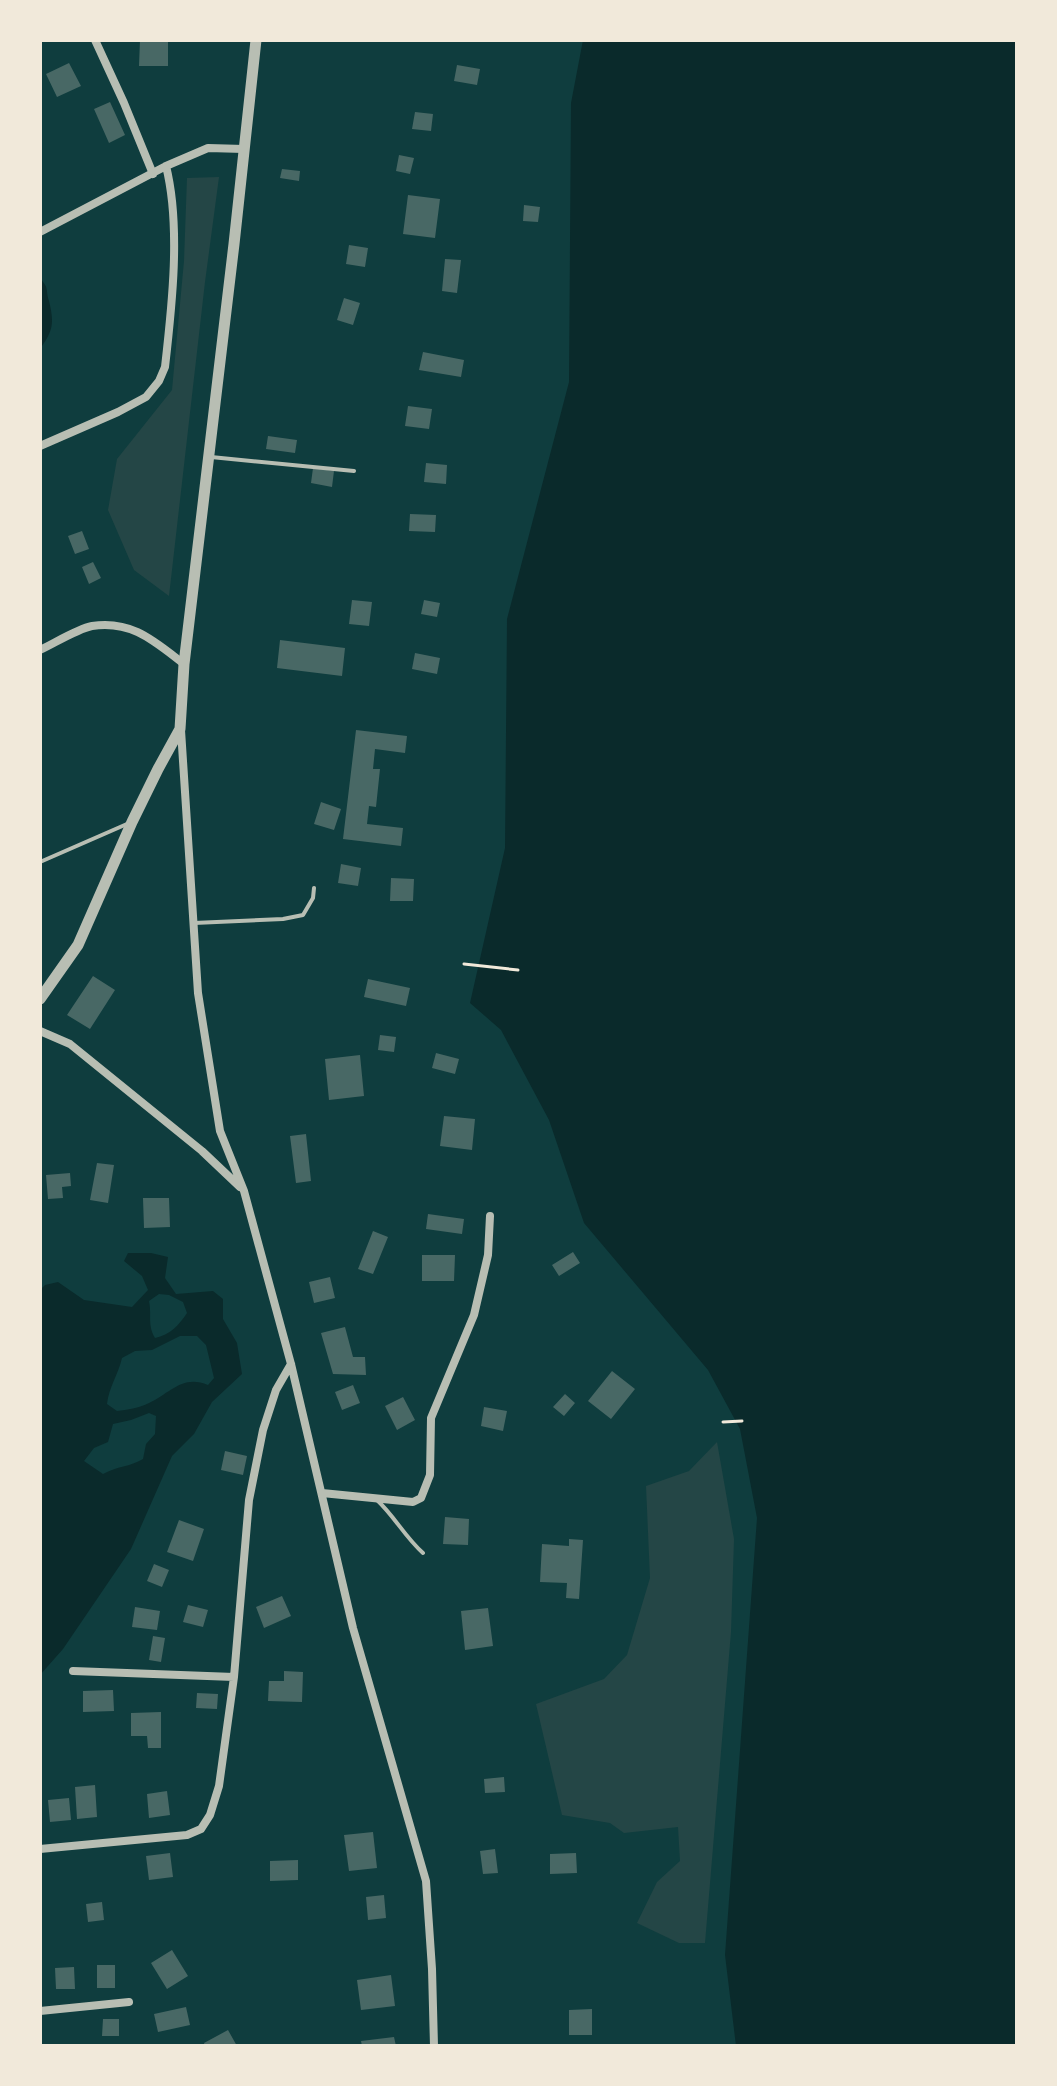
<svg xmlns="http://www.w3.org/2000/svg" width="1057" height="2086" font-family="Helvetica,sans-serif">
<style>
.green{fill:#244646}
.water{fill:#0a2a2b;fill-rule:evenodd}
.building{fill:#486865}
.lines{fill:none;stroke-linecap:round;stroke-linejoin:round}
.path{stroke:#f1e9da;stroke-width:3}
.service{stroke:#b8beb3;stroke-width:4}
.minor{stroke:#b8beb3;stroke-width:8}
.tertiary{stroke:#b8beb3;stroke-width:11}
</style>
<rect width="100%" height="100%" fill="#0f3d3e"/>
<path class="green" d="M219,177L205,282L169,596L134,570L108,510L117,459L172,390L184,261L187,178Z
M717,1442L734,1539L731,1632L705,1943H679L637,1923L657,1882L680,1861L678,1827L624,1833L610,1823L562,1815L536,1704L604,1679L627,1655L650,1578L646,1486L689,1471Z"/>
<path class="water" d="M583,40H1017V2046H736L725,1955L757,1518L740,1429L708,1370L584,1223L549,1120L501,1030L470,1003L505,848L507,619L569,382L571,103Z
M40,278C50,290 45,288 49,301C54,322 54,330 40,349Z
M128,1253H151L168,1257L165,1278L176,1294L213,1291L223,1299V1319L237,1343L242,1374L212,1402L194,1434L172,1456L131,1549L63,1649L40,1675V1290L45,1285L58,1282L84,1300L132,1307L148,1290L142,1276L124,1261ZM159,1294L169,1295L183,1302L187,1313C179,1325 170,1335 155,1338C147,1325 152,1315 149,1301ZM180,1336H197L206,1345L214,1378L208,1385C183,1374 170,1393 149,1403C139,1408 127,1410 117,1411L107,1404C109,1387 118,1375 122,1358L135,1351L152,1350ZM149,1413L156,1416L155,1434L146,1444L143,1459C130,1467 117,1466 103,1474L84,1461L94,1448L108,1442L113,1424L131,1420Z"/>
<path class="building" d="M140,40H168V66H139Z
M69,63L81,86L57,97L46,74Z
M457,65L480,69L477,85L454,81Z
M110,102L125,135L109,143L94,109Z
M415,112L433,114L431,131L412,129Z
M399,155L414,158L410,174L396,171Z
M282,169L300,171L299,181L280,178Z
M408,195L440,199L435,238L403,234Z
M524,205L540,207L538,222L523,221Z
M349,245L368,248L365,267L346,264Z
M445,259L461,260L457,293L442,291Z
M344,298L360,303L353,325L337,320Z
M423,352L464,360L461,377L419,370Z
M408,406L432,409L429,429L405,426Z
M268,436L297,440L295,453L266,449Z
M426,463L447,465L446,484L424,482Z
M313,468L334,471L332,487L311,483Z
M410,514L436,515L435,532L409,531Z
M82,531L89,549L75,554L68,536Z
M93,562L101,578L89,584L82,567Z
M352,600L372,602L369,626L349,624Z
M424,600L440,603L437,617L421,614Z
M280,640L345,648L342,676L277,668Z
M415,653L440,658L437,674L412,669Z
M356,730L407,736L405,753L375,749L373,769H380L376,807L369,806L367,824L403,828L401,846L343,839Z
M321,802L341,809L334,830L314,824Z
M341,864L361,868L358,886L338,883Z
M391,878L414,879L413,901H390Z
M93,976L115,990L90,1029L67,1015Z
M368,979L410,988L406,1006L364,997Z
M380,1035L396,1037L394,1052L378,1050Z
M436,1053L459,1059L455,1074L432,1068Z
M360,1055L364,1096L329,1100L325,1059Z
M444,1116L475,1119L472,1150L440,1146Z
M306,1134L311,1181L296,1183L290,1136Z
M97,1163L114,1165L108,1203L90,1200Z
M70,1173L71,1186L62,1187L63,1198L48,1199L46,1175Z
M143,1198H169L170,1227L144,1228Z
M428,1214L464,1219L462,1234L426,1229Z
M373,1231L388,1237L373,1274L358,1269Z
M573,1252L580,1263L559,1276L552,1265Z
M422,1255H455L454,1281H422Z
M330,1277L335,1298L314,1303L309,1282Z
M345,1327L353,1357H365L366,1375L333,1374L321,1333Z
M612,1371L635,1389L611,1419L588,1401Z
M353,1385L360,1403L342,1410L335,1392Z
M565,1394L575,1403L564,1416L553,1407Z
M403,1397L415,1420L397,1430L385,1406Z
M484,1407L507,1411L503,1431L481,1426Z
M225,1451L247,1456L243,1475L221,1470Z
M445,1517L469,1519L468,1545L443,1544Z
M179,1520L204,1529L193,1561L167,1552Z
M569,1539L583,1540L579,1599L566,1598L567,1583L540,1582L542,1544L569,1546Z
M154,1564L169,1570L162,1587L147,1581Z
M282,1596L291,1616L264,1628L256,1607Z
M188,1605L208,1610L203,1627L183,1622Z
M135,1607L160,1611L157,1630L132,1627Z
M488,1608L493,1646L465,1650L461,1611Z
M153,1636L165,1638L161,1662L149,1660Z
M284,1671L303,1672L302,1702L268,1701L269,1681H284Z
M113,1690L114,1711L83,1712V1691Z
M197,1693L218,1694L217,1709L196,1708Z
M161,1712V1748H148L147,1736H131V1713Z
M504,1777L505,1792L485,1793L484,1779Z
M95,1785L97,1817L77,1819L75,1787Z
M167,1791L170,1815L149,1818L147,1794Z
M69,1798L71,1820L50,1822L48,1800Z
M373,1832L377,1868L349,1871L344,1835Z
M495,1849L498,1873L483,1874L480,1851Z
M170,1853L173,1877L149,1880L146,1856Z
M576,1853L577,1873L550,1874V1854Z
M298,1860V1880L270,1881V1861Z
M384,1895L386,1918L368,1920L366,1897Z
M102,1902L104,1920L88,1922L86,1904Z
M172,1950L188,1976L167,1989L151,1963Z
M97,1965H115V1988H97Z
M74,1967L75,1989H56L55,1968Z
M391,1975L395,2006L361,2010L357,1980Z
M186,2007L190,2025L158,2032L154,2014Z
M592,2009V2035H569V2010Z
M103,2019H119V2036H102Z
M228,2030L237,2046H205L204,2043Z
M394,2037L396,2046H362L361,2041Z"/>
<g class="lines">
<path class="path" d="M464,964L518,970
M723,1422L742,1421"/>
<path class="service" d="M211,457L354,471
M40,862L127,824
M194,923L283,919L303,915L313,898L314,888
M377,1500C395,1517 405,1537 423,1553"/>
<path class="minor" d="M95,40L124,103L153,174
M40,232L166,166L208,148L244,149
M40,446L118,412L146,397L159,381L165,367C172,306 181,226 166,166
M40,650C55,643 77,629 92,626C132,620 154,641 184,664
M181,730L198,993L220,1131L244,1191L291,1364L353,1628L426,1881L432,1969L434,2046
M40,1031L70,1044L202,1151L240,1187
M322,1493L413,1502L421,1498L430,1475L431,1418L474,1315L488,1255L490,1216
M73,1671L234,1677
M40,1849L187,1835L201,1829L210,1815L219,1786L234,1677L249,1500L263,1430L276,1390L291,1364
M40,2011L129,2002"/>
<path class="tertiary" d="M40,999L78,945L132,822L158,769L180,729L184,664L234,244L256,40"/>
</g>
<rect width="1057" height="2086" fill="none" stroke="#f1e9da" stroke-width="84"/>
</svg>
